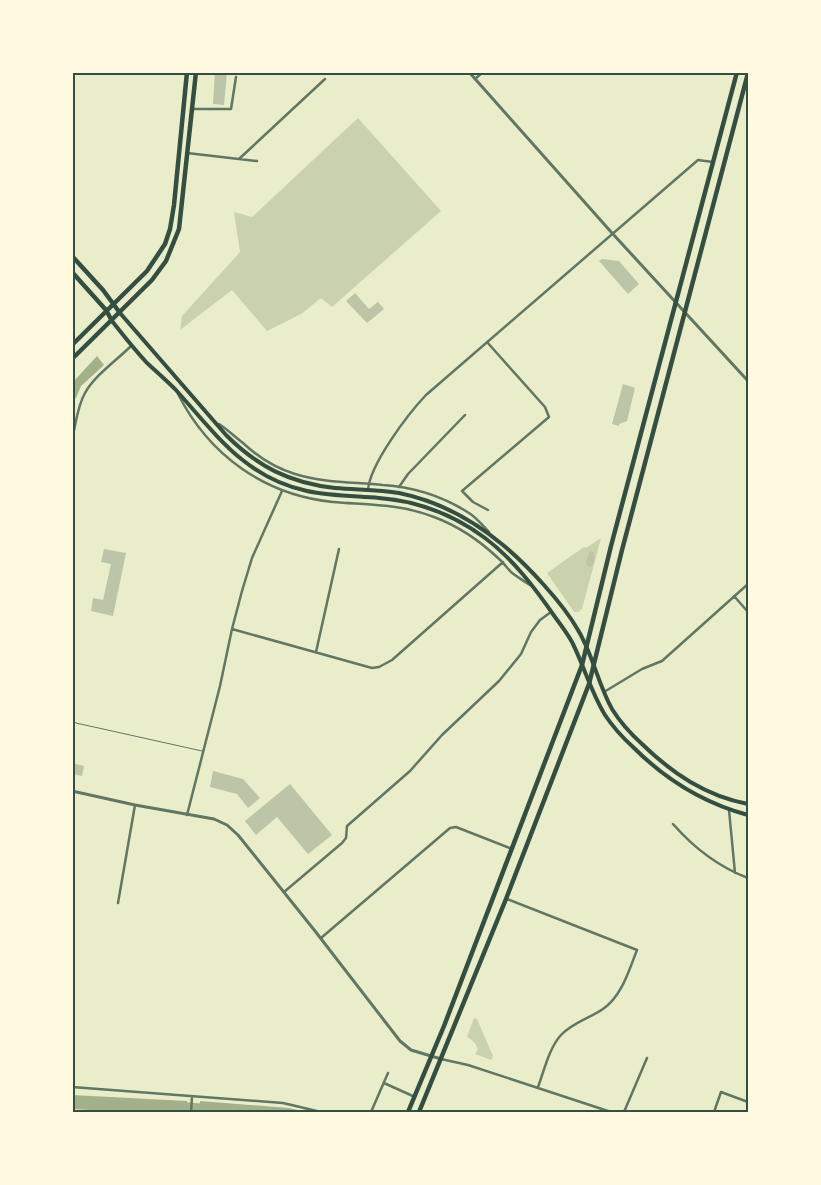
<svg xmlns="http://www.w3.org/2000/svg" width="821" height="1185" font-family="'Crimson Pro',serif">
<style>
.green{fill:#cad2ad}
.water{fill:#a3b18a}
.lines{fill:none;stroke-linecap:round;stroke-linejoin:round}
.river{stroke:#a3b18a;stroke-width:10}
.building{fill:#bcc5a7}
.service{stroke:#617663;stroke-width:1}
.minor{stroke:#617663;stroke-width:2.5}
.tertiary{stroke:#617663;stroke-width:3}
.secondary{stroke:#344e41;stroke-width:4}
.primary{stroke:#344e41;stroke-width:4.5}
.neatline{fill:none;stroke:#344e41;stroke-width:2}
</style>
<rect width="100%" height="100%" fill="#e9edc9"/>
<path class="green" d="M358,118L441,211L332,307L321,298L301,314L267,331L232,290L180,330L182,316L240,252L234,212L252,217Z
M601,538L582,609L578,612H574L547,573L584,547L586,548Z
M474,1018L477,1019L493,1056L491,1060L475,1054L478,1049C475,1043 473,1040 467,1037Z"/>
<path class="water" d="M97,356L104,365L81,386L76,398L73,399V382Z
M72,1095L187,1101L186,1112H122L73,1109Z
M200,1101L289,1108L306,1112H199Z"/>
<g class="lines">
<path class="river" d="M173,1106L238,1112"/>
</g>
<path class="building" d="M215,72H227L224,105L213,104Z
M602,259L619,261L639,284L628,294L599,261Z
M355,293L369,309L378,302L384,309L367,323L346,301Z
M623,384L635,388L627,421L619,424V426L612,424Z
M104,549L126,553L113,616L91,611L93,598L103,600L111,564L101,562Z
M590,551L594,552L593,556H595L594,564H592L591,567L587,566L586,562Z
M72,763L84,766L82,776L72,774Z
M213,771L243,779L260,798L248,808L237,794L210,787Z
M290,784L332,835L308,854L277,817L256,835L245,821Z"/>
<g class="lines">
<path class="service" d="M72,720L76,723L202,751"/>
<path class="minor" d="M475,79L483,72
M192,109H231L236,77
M187,153L257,161
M239,159L325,79
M487,342L545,407L549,417L462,491L473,502L488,510
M178,394C209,455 264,495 333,502C368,505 401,504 434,517C458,526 480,541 498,558C503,562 507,568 511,572C517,577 524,581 530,585
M219,424C228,430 234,436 243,443C258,457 276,468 295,474C324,483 353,482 383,485C413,487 444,497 469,513C477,518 483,526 489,532
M72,439C76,424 77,407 85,393C95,375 116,361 131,346
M399,487L408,474L465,415
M368,490C370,464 408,414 426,395L698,160L713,162
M734,596L748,612
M232,629L372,668L379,667L392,660L503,562
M316,652L339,549
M604,692L642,669L662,661L748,584
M729,810L735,873
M187,815L220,686L232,629L242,591L252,558L282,491
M673,824C694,848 719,867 748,878
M284,892L342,843L346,838L347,826L410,771L442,735L499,681L521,654L531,632L540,620L551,612
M507,899L637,950C629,970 622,996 603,1009C590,1018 572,1023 561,1035C549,1048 544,1071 538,1087
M118,903L135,805
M321,938L450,828L456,827L512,849
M441,1059L468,1065L611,1112
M384,1083L415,1097
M72,1087L283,1103L321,1112
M191,1112L192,1097
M371,1112L388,1073
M624,1112L647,1058
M714,1112L721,1092L748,1102"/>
<path class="tertiary" d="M469,72L612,233L748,381
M72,791L135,805L214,819L227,825L238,835L315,931L400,1041L411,1050L441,1059"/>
<path class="secondary" d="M120,313L226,435C258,467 290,483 335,488C357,490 378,489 399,493C438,501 473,520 503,545C527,565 562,602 578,630C593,655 598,684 612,709C620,722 631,734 642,744C673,774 706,796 748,804
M112,321C123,335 135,350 147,363C157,372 166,380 175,389C215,433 245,478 307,491C331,496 355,496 379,498C417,501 454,515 485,538C513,559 535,588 555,617C561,625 567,633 572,642C584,666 591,692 605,715C613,727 623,738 633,747C666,780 703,803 748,815"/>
<path class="primary" d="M72,256L103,290L120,313
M72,272L106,310L112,321
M72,345L147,271L165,244L170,229L174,205L187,72
M72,359L152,280L166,261L179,229L196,72
M408,1112L444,1026L582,665L611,546L737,72
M419,1112L506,899L589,684L622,550L748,73"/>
</g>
<rect width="821" height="1185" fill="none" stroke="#fefae0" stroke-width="148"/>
<rect x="74" y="74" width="673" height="1037" class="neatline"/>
</svg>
